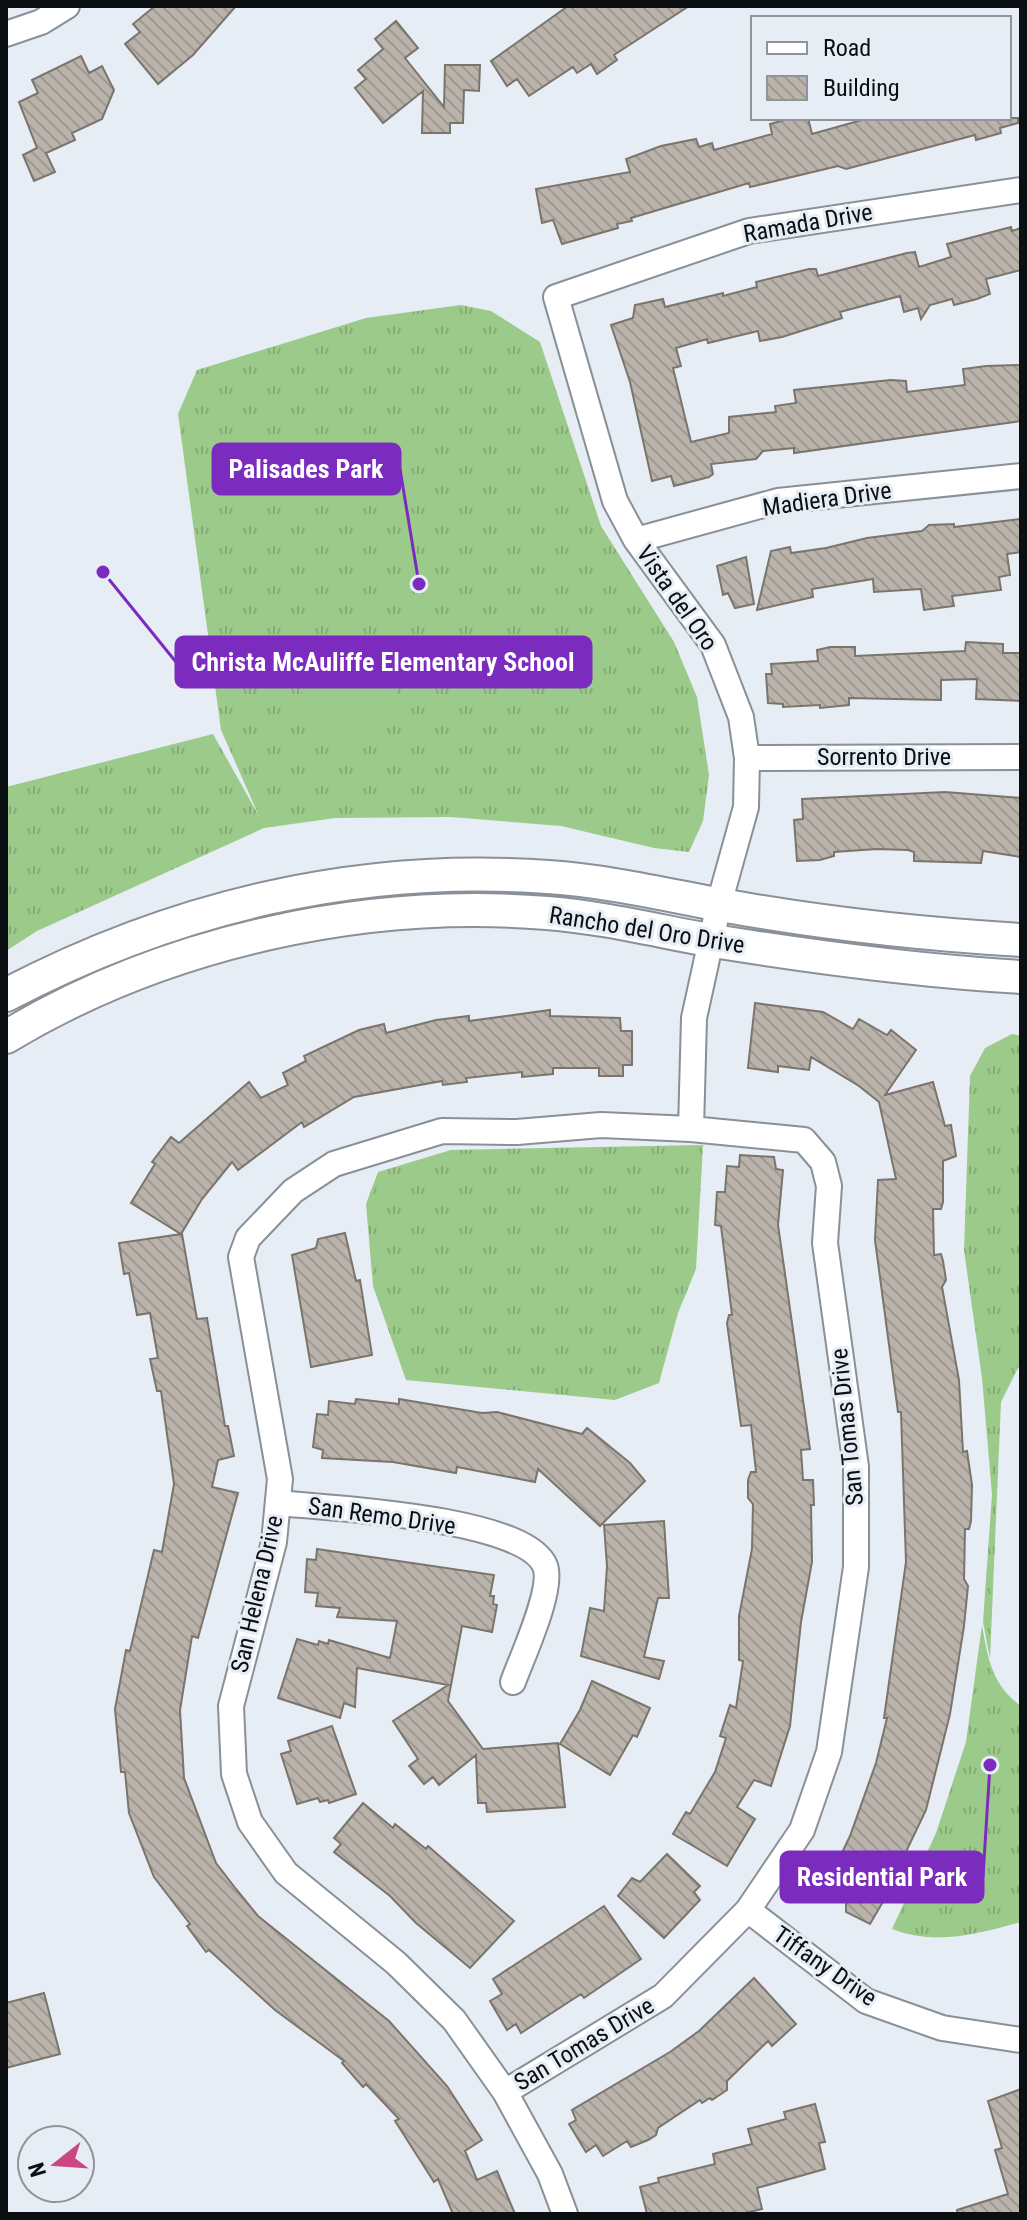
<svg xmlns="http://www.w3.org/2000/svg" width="1027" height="2220" font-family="'Roboto Condensed',sans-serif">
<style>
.grass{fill:url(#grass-tufts)}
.pitch{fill:#9cca8a}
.building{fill:url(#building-back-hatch);stroke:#7a746d;stroke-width:2}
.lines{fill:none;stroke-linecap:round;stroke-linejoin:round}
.street-casing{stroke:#899097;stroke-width:28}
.secondary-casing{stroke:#899097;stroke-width:36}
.street{stroke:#fff;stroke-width:24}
.secondary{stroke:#fff;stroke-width:32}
.labels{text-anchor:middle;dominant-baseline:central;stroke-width:6;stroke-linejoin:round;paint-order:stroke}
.street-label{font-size:24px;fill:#0c0f11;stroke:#e6edf5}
.leader{fill:none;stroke:#7b2cbf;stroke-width:3}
.callout-dot{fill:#7b2cbf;stroke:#e6edf5;stroke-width:3}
.callout{fill:#7b2cbf;stroke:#7b2cbf;stroke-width:3}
.callout-label{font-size:26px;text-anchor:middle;font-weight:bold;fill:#fff}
</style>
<defs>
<pattern id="grass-tufts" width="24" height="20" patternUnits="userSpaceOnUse" patternTransform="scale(2)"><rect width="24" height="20" fill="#9cca8a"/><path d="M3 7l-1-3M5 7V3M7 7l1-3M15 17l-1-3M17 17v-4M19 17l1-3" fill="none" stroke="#85ac76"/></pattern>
<pattern id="building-back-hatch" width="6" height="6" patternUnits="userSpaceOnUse" patternTransform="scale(2)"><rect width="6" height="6" fill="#bab3ab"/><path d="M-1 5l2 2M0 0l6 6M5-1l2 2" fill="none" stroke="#9f9992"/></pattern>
</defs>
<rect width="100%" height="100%" fill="#e6edf5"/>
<path class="grass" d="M461,305L491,311L540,342L601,526L674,642L697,697L709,775L703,821L689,852L654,848L561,826L451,817L335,818L264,828L37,931L6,951V787L213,734L259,816L221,730L178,414L197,370L366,318Z
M1012,1034L1021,1036V1362L1001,1402L990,1659L983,1622L992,1494L982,1378L964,1250L970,1076L985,1048Z
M703,1145L696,1269L678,1313L659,1383L615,1400L406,1380L373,1286L366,1204L378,1172L451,1150Z
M982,1625C988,1659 992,1685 1021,1706V1922C977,1934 936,1946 892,1929L936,1833L966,1742Z"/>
<path class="pitch" d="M346,635L388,658L401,719L338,738L318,736L309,726L292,648Z"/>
<path class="building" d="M155,6H236L193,55L158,84L125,44L140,32L133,24Z
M568,6H689L614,55L617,60L597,74L591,64L577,73L573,67L529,96L517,79L507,86L491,61Z
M396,21L418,48L405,58L444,107L445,65H480L479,91L464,90L463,123H450V133H422L423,91L383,123L355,88L366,79L358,70L383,49L375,39Z
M81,56L89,73L102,66L114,90L102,119L72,133L75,140L46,153L55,172L34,181L23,155L37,148L19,102L38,93L32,80Z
M792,118H808L812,134L869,118H1018V123L1000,128L1001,133L976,140L975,135L846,169L838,166L750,187L749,183L631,218L632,221L617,224L618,228L562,244L553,220L542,223L536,189L630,172L626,159L661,146L696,139L699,147L712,143L714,150L772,134L770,124Z
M1011,227L1012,231L1021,228V270L986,279L990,294L977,299L954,305L952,299L930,305L921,319L918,308L904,312L900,296L840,312L842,318L782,337L760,341L758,331L708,343L707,339L676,348L681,366L673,368L691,442L729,433V417L776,412L775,406L796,403L794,390L891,380L906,381L907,392L965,385L963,369L986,366L1021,365V421L794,453V448L763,451L756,459L711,464L713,474L709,477L674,486L671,476L652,481L630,382L611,325L633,318L635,305L663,299L665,307L723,293V296L757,287L756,282L809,269H816L818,276L907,253L915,252L919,267L951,257L947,244Z
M1021,519V552L1007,554L1010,575L999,577L1001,590L952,596L954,606L924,610L921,589L874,592L873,579L812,589L813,597L757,610L771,551L790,547L791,553L826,548L867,538L922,531L929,525L954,524V527Z
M746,557L754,604L735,608L728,593L723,595L717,566Z
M966,642L1003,644V653H1021V701L976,699L977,679L941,680V700L849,698V705L820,708V705L783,707V704L768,703L766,674H772L771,664L818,661L817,650L830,647H855V656L965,651Z
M945,792L1021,798V857L983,851L981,863L914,861V852L908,850L877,849L834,852V856L820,860L797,861L794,820L803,819L802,799Z
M755,1003L823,1012L853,1029L859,1019L887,1035L891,1030L916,1050L885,1095L933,1082L945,1126L951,1125L956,1156L943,1161V1202L941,1209H933L934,1255L941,1254L943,1261L946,1280L942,1287L959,1380L963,1452L967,1451L972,1485L971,1521L969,1529H965L964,1579L968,1586L964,1626L950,1714L926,1810L903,1858L915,1863L905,1888L896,1884L891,1888L870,1924L846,1912V1902L824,1890L850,1836L876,1763L887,1718H884L906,1562L901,1412H898L875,1240L878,1180L896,1179L879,1102L859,1086L811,1057L809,1070L778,1066V1072L748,1068Z
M550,1010V1016L620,1018L621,1031H632V1065H623V1076H599V1068H553V1074L522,1077V1072L466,1078L467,1082L443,1085L442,1081L354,1097L304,1127L302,1122L238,1170L232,1162L202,1199L181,1234L131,1203L155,1164L152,1162L171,1137L179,1143L249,1082L261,1098L288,1085L283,1073L306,1061L304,1056L359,1030L384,1024L386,1033L436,1020L469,1016V1021Z
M740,1155L774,1157L776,1169L783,1170L778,1225L810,1449L801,1450L803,1480H813L814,1505H811L812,1562L801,1622L790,1726L771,1786L754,1780L737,1807L755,1819L727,1866L673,1834L686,1812L690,1814L715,1772L726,1738L720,1736L730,1705L736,1708L743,1661L739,1660V1616L752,1549L753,1504L748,1498V1480L751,1472H756L751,1425L741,1426L727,1323L729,1315H732L721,1226L715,1225L717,1192H725L727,1166L739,1167Z
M345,1233L356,1281L360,1280L372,1355L311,1367L292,1255L316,1248L318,1239Z
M182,1234L197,1319L207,1318L225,1426H228L234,1456L218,1460L212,1487L238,1493L198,1638L192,1636L180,1710L184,1778L216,1863L236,1889L258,1916L389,2021L447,2086L482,2140L465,2151L477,2180L497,2171L515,2214H453L438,2179L434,2182L395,2121L399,2119L366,2084L363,2087L342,2063L344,2061L275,2010L209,1950L206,1952L187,1926L190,1924L154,1877L129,1813L125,1772H121L115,1709L126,1650L130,1651L154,1550L162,1552L174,1484L161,1391H157L150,1359L158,1358L150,1313L137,1315L129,1273L124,1274L119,1243Z
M356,1399L399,1404V1399L482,1413L497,1412L582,1434L587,1428L630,1463L645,1481L600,1526L538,1469L535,1482L457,1467L456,1473L393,1462L322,1458L323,1450L313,1447L317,1414L328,1415L329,1401L355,1404Z
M664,1521L669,1598H658L644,1657L664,1661L659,1679L581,1656L590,1608L604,1611L607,1566L604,1525Z
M317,1549L494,1575L490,1596H494L493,1604L497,1605L492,1632L462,1626L448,1701L483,1749L558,1743L565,1807L487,1812L486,1803H478L476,1755L439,1785L433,1777L424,1784L409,1766L418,1759L393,1721L448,1685L357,1668L355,1707L344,1703L340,1718L278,1698L297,1639L318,1645L319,1641L328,1644L329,1640L390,1658L397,1621L337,1617L340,1608L316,1606L318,1593L305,1592L307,1559L316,1560Z
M592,1681L650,1708L637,1737L633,1735L610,1775L560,1744L580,1710Z
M332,1726L356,1794L329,1803L328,1800L320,1802L318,1798L297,1804L281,1754L291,1751L288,1741Z
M363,1803L393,1828L395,1824L426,1849L428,1846L514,1921L470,1968L416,1923L390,1896L334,1852L341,1844L334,1838Z
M667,1854L700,1886L694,1892L700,1900L664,1938L618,1896L632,1878L640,1882Z
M604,1906L641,1959L584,1998L581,1994L521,2033L516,2024L507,2030L490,2001L502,1994L493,1979Z
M754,1978L796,2024L772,2046L768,2041L727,2081V2090L712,2100L710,2098L702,2103L700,2100L658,2128L656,2135L648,2140L631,2147L627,2141L603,2156L596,2145L586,2152L569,2124L576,2120L572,2110L670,2052L699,2031Z
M44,1993L60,2054L6,2068V2003Z
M1021,2089V2214H958L957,2210L1008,2194L995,2150L1002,2148L988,2101Z
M815,2104L825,2142L819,2143L825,2169L757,2188L762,2209L741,2214H647L640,2187L659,2182L658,2178L715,2164L713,2154L752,2144L748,2129L786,2119L784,2112Z"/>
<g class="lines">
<defs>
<path id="street" d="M6,34L41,22L67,6
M636,540L778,501L1021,476
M747,758L1021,757
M691,1129L694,1018L719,904L746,807L747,758L741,717L713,645L636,540L615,501L556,297L749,231L1021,190
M278,1503C328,1508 525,1517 545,1566C554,1589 522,1657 513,1682
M748,1910L866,2001L942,2028L1021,2040
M505,2092L663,1996L748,1910L802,1830L829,1752L856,1567V1467L825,1243L829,1186L823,1162L804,1140L691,1129L601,1125L517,1132L442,1131L334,1164L293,1191L248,1238L241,1257L280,1479L274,1542L231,1706L234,1774L250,1822L286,1873L396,1963L454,2020L505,2092L550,2174L565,2214"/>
<path id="secondary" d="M6,995C174,907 358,863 548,877C607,881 663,894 721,905C820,923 920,934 1021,940
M6,1037C164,942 363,898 547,913C608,918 661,932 720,942C820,958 920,971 1021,977"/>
</defs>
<use href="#street" class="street-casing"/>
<use href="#secondary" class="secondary-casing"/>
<use href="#street" class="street"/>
<use href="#secondary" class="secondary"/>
</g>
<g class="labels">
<g class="street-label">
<text transform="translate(808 223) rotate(-10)">Ramada Drive</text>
<text transform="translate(827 499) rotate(-8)">Madiera Drive</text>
<text transform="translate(677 598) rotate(55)">Vista del Oro</text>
<text x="884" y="757">Sorrento Drive</text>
<text transform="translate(647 930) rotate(9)">Rancho del Oro Drive</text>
<text transform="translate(847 1427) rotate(-96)">San Tomas Drive</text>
<text transform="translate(382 1516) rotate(8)">San Remo Drive</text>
<text transform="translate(257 1594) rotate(-77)">San Helena Drive</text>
<text transform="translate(825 1966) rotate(35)">Tiffany Drive</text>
<text transform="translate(584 2044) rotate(-31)">San Tomas Drive</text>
</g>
</g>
<path class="leader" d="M419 584L400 469M103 572L176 662M990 1765L983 1877"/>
<g class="callout-dot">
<circle cx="419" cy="584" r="8"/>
<circle cx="103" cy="572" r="8"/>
<circle cx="990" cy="1765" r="8"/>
</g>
<g class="callout">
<rect x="213" y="444" width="187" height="50" rx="8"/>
<rect x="176" y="637" width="415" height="50" rx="8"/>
<rect x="781" y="1852" width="202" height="50" rx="8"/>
</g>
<g class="callout-label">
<text x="306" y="478">Palisades Park</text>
<text x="383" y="671">Christa McAuliffe Elementary School</text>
<text x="882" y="1886">Residential Park</text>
</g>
<rect width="1027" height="2220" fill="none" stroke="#0c0f11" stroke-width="16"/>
<rect x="751" y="16" width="260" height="104" fill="#e6edf5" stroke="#8f949a" stroke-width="2"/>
<rect x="767" y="42" width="40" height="12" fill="#ffffff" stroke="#8f949a" stroke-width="2"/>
<text x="823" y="56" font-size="24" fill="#0c0f11">Road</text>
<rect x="767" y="76" width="40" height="24" fill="url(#building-back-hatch)" stroke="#8f949a" stroke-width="2"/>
<text x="823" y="96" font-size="24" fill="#0c0f11">Building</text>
<g transform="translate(56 2164) rotate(253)"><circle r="38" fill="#e6edf5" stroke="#8f949a" stroke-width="2"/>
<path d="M0-6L14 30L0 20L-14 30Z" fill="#cd4684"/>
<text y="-12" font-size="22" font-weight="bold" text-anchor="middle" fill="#0c0f11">N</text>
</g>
</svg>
